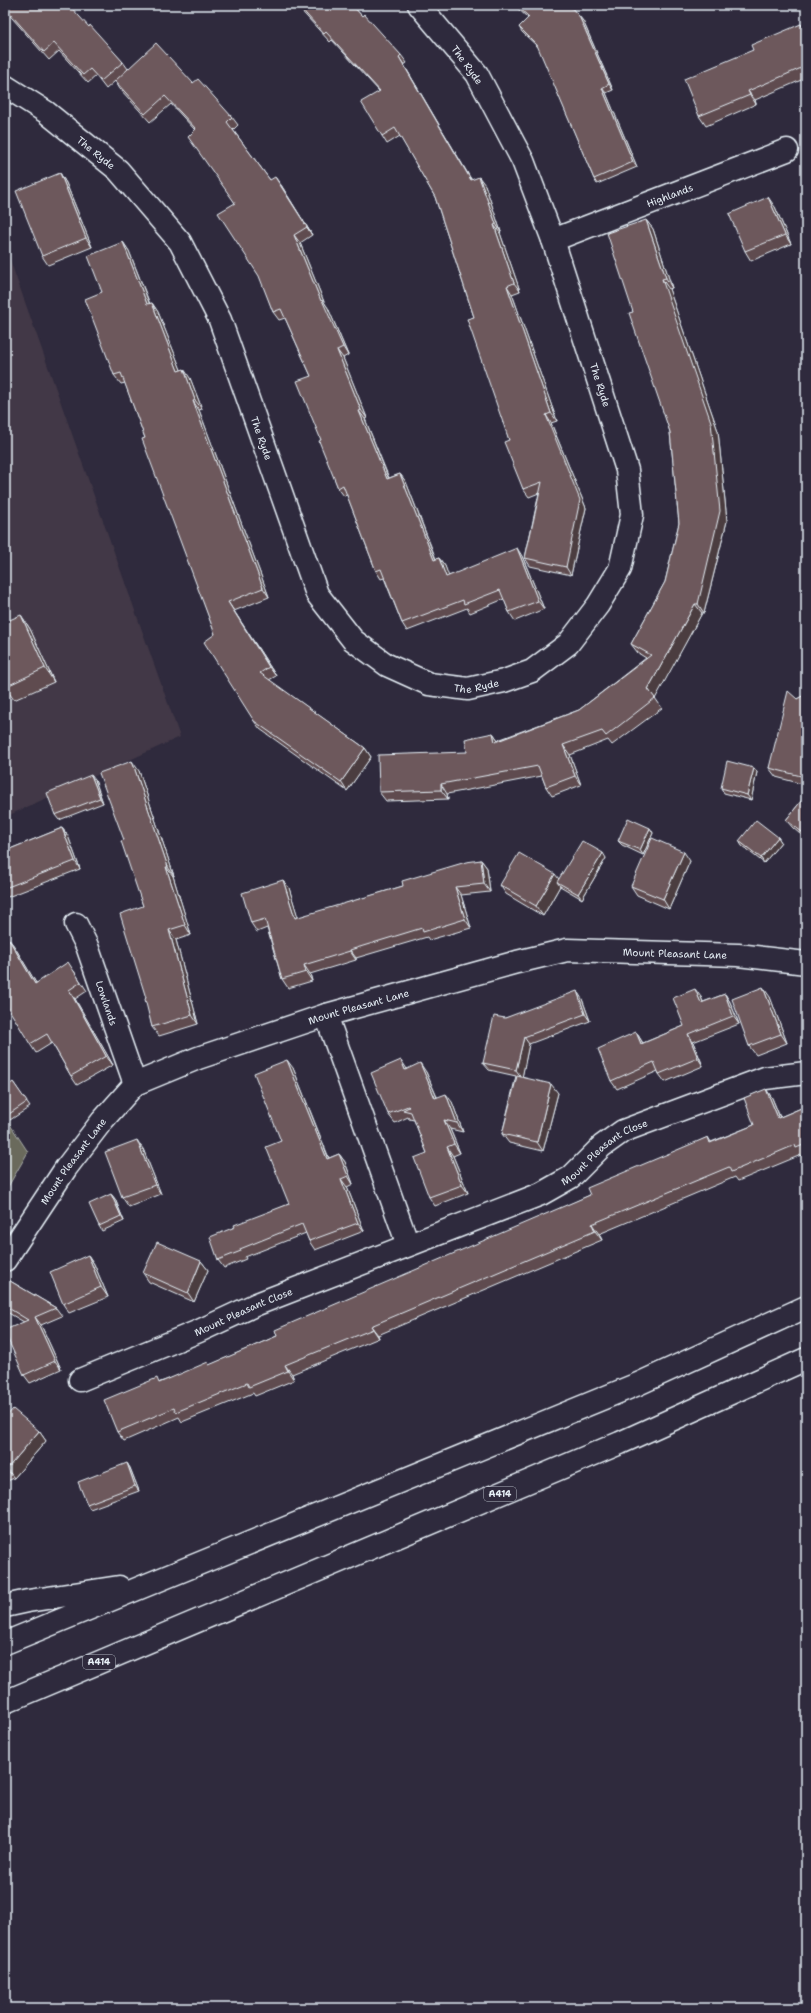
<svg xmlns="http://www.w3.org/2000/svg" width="811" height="2013" font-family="'Shantell Sans',sans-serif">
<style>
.built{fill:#423846}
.green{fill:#6a6a5c;stroke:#a9aeaa}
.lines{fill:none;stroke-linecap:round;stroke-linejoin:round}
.minor-casing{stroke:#e8f1f8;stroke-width:25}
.trunk-casing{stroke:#e8f1f8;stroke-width:25}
.minor{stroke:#2f2a3d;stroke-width:22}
.trunk{stroke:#2f2a3d;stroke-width:22}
.wall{fill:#5e4c4f;stroke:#e8f1f8}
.shaded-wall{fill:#4c3e40;stroke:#e8f1f8}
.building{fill:#6d585c;stroke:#e8f1f8}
.labels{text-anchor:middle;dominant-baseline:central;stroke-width:3.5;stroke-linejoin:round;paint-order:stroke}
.shield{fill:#2f2a3d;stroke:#b0b5c0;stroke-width:1}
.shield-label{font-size:9px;font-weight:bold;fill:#e8f1f8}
.street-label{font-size:10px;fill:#e8f1f8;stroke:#2f2a3d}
</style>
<rect width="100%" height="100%" fill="#2f2a3d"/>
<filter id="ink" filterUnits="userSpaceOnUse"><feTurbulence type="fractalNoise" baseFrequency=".025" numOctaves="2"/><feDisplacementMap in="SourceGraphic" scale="8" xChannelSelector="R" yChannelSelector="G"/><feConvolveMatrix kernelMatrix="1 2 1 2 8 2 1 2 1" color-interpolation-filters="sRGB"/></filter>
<g filter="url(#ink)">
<path class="built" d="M5,246L180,737L5,817Z"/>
<path class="green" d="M5,1117L28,1152L5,1192Z"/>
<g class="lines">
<defs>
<g id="minor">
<path id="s1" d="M5,86L46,112L118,170L180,242L220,320L317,594L353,640L387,665L429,684L468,689L504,681L532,671L568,644L598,605L620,569L632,515L627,470L553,240L523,161L477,74L419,5"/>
<path id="s2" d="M553,240L787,150"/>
<path id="s3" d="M76,924L87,946L135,1084"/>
<path d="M326,1015L408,1245"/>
<path id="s4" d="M5,1260L66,1168L102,1121L135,1084L198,1058L326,1015L517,962L567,950L738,955L806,963"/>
<path id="s5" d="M80,1380L199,1331L257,1304L541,1194L571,1177L602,1146L623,1131L765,1078L806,1073"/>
</g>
<path id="trunk" d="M5,1606L28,1601L119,1587
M5,1643L638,1384L806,1307
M5,1702L620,1443L806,1359"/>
</defs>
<use href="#minor" class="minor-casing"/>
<use href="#trunk" class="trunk-casing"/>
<use href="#minor" class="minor"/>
<use href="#trunk" class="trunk"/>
</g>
<path class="wall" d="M5,5L89,27L123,62L128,69L193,83L232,117L238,125L233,130L270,180L281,185L312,235L300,243L324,302L328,308L348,355L343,358L367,418L365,419L389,478L400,474L406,482L436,559L439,558L445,566L448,576L522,556L544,609L515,621L509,612L504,599L470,613L467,608L407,631L402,623L384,578L381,579L376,571L347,495L344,496L338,488L321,440L311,376L285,318L279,320L273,312L235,203L195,130L171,104L150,122L120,89L115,81L106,89L96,76L88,83L59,51L49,60L5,10Z
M296,5H352L362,16L401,55L407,63L404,65L471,179L485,185L501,232L500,233L520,291L512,294L557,421L551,423L586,508L571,575L530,566L525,558L539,493L529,497L523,489L474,317L435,197L400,136L387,144L382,136L379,91L332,40L330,42Z
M514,5H569L583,21L613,90L606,93L637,167L597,184L594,179L539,48L522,32L519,27L528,18Z
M801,24L806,30V78L755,100L756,104L706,126L699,116L753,50Z
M60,173L66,183L92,247L48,265L42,256Z
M775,207L791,244L751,261L745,251Z
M646,220L653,229L672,288L669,289L718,431L727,521L704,613H702L655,698L662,708L612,745L608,740L570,755L581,785L552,796L546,787L542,776L447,794L448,799L386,801L379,792L467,752L493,733L498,740L579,710L646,658L638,653L631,644L665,582L679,523L670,432L633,312Z
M123,242L129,251L150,304L152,303L158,312L181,370L190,378L202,409L199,410L269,597L234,611L276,676L269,680L365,748L371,757L347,791L260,729L254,721L215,634L145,438L125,383L121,384L114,375L102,292Z
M21,615L30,629L54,682L14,700L5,687Z
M806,694V785L776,777L769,768L797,699Z
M139,771L174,876H173L191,935L176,940L198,1024L159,1036L152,1027L146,998L143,906L124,840Z
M757,772L751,800L724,793L721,788Z
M95,780L103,803L59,820L55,815Z
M806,795V839L793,828L786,820Z
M62,828L68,836L80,869L5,898V851Z
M650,828L653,833L643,855L622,845L618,841Z
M778,837L781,842L764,863L742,846L739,841Z
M606,858L582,899L560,886L543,916L506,894L500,885L559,879Z
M481,860L487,868L490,892L461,895L471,928L429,940L427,937L356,958V960L310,974L312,981L288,988L282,979L267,928L257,932L251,923L283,880L289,888L298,918L403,886Z
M690,861L669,909L637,895L631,886Z
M8,938L14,946L36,983L74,971L87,991L75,999L113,1065L77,1085L71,1076L52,1043L36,1053L30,1044Z
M725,994L730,1002L739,1024L693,1042L703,1066L665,1082L659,1074L658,1071L617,1089L611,1081L636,1032L641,1040L643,1043L684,1026L701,997L703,1002Z
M770,997L787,1043L756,1055L749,1046Z
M582,999L590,1021L529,1044L522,1077L558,1093L543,1151L509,1143L502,1134L516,1076L489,1070L483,1063L505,1018Z
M293,1068L329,1158L339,1154L345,1162L353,1184L347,1187L364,1231L315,1250L309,1241L306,1233L245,1257L246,1259L224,1268L218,1260L235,1227L289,1204L281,1141Z
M407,1069L426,1072L437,1097L452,1102L463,1132L450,1129L460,1153L453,1156L468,1193L435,1206L429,1197L427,1153L414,1120L409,1119L408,1117L395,1123L388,1114Z
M13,1082L30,1107L10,1120L5,1113Z
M766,1089L772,1098L780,1117L806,1106V1156L803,1157L801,1155L738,1181L735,1177L599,1234L602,1240L378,1335L379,1338L292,1374L294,1380L255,1396L253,1393L182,1422L179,1417L124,1441L117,1432L160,1382L210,1365L277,1336L590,1195L708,1137L711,1142L754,1125Z
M143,1149L161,1194L129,1207L122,1197Z
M111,1194L115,1199L124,1221L102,1231L99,1226Z
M88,1255L94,1264L108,1297L69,1313L63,1304Z
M201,1261L208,1270L194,1302L149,1282L143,1273Z
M5,1278L56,1308L62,1316L41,1325L61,1369L30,1383L24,1375V1322L5,1311Z
M5,1418L39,1431L46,1441L14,1478L5,1482Z
M127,1463L130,1468L139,1491L90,1509L87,1504Z"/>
<path class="shaded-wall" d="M579,16L583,21L613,90L609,84Z
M801,24L806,30V35Z
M399,57L404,65L476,188L471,180Z
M602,88L606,93L637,167L633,162Z
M748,91L755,100L756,104L750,95Z
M60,173L66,183L92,247L86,238Z
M275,177L281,185L312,235L307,227Z
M479,177L485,185L501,232L496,224Z
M768,197L775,207L791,244L785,235Z
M646,220L653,229L672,288L666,278Z
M494,225L500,233L520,291L514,283Z
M294,235L300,243L324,302L328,308L348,355L343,347L321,301Z
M123,242L129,251L153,313L147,304Z
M662,279L669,289L718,431L727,521L704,613L698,604Z
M507,286L512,294L557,421L551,413Z
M152,303L158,312L185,380L178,371Z
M337,350L343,358L367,418L361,410Z
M184,369L190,378L202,409L195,400Z
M193,401L199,410L269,597L263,588Z
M359,411L365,419L392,487L387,479Z
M546,415L551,423L586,508L571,575L566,567Z
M400,474L406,482L439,568L434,560Z
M517,548L522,556L544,609L538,601Z
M439,558L445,566L452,585L446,577Z
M228,602L234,611L276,676L269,667Z
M695,604L702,613L655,699L648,689Z
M21,615L30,629L54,682L45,668Z
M493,733L500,743L495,742Z
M563,745L570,755L581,785L575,776Z
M365,748L371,757L347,791L341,782Z
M132,761L139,771L174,876L168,867Z
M754,768L757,772L751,800L747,795Z
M91,775L95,780L103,803L100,798Z
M441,784L447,794L448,799L441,790Z
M62,828L68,836L80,869L75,861Z
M650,828L653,833L643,855L640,850Z
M778,837L781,842L764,863L761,858Z
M684,852L690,861L669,909L663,899Z
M603,853L606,858L582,899L578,894Z
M481,860L487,868L490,892L484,884Z
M166,867L173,876L191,935L185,925Z
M555,874L562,883L557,882L560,886L543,916L536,906Z
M283,880L289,888L301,927L295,918Z
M455,887L461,895L471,928L465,919Z
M169,930L176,940L198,1024L192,1015Z
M8,938L14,946L42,993L35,984Z
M350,950L356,958V960L350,951Z
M304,965L310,974L312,981L306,972Z
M763,987L770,997L787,1043L781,1034Z
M695,989L701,997L706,1011L701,1003Z
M69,990L75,999L113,1065L106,1056Z
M577,991L582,999L590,1021L585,1014Z
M725,994L730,1002L739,1024L733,1016Z
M636,1032L641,1040L647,1052L641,1044Z
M688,1034L693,1042L703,1066L698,1058Z
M524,1037L529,1044L522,1078L516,1070Z
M287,1060L293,1068L332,1167L327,1159Z
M401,1060L407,1069L405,1070Z
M420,1063L426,1072L441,1107L435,1098Z
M551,1084L558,1093L543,1151L537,1142Z
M766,1089L772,1098L784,1128L778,1118Z
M446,1094L452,1102L463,1132L457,1123Z
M444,1120L450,1129L460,1153L454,1144Z
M137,1140L143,1149L161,1194L155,1185Z
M447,1147L453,1156L468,1193L462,1185Z
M339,1154L345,1162L353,1184L348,1176Z
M341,1179L347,1187L364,1231L358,1223Z
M111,1194L115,1199L124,1221L121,1216Z
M592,1224L599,1234L602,1240L595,1231Z
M88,1255L94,1264L108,1297L101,1287Z
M201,1261L208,1270L194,1302L188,1293Z
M35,1317L41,1325L61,1369L55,1361Z
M371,1326L378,1335L379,1338Z
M285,1365L292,1374L294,1380L288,1371Z
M39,1431L46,1441L14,1478L7,1469Z
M127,1463L130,1468L139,1491L135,1486Z"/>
<path class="building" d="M5,5H69L89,27L90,25L123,62L101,81L90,69L83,75L54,43L44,52L5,8Z
M298,5H352L362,16L364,14L401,55L399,57L471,180L479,177L496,224L494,225L514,283L507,286L551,413L546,415L580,500L566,567L525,558L542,482L523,489L504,442L509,440L467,319L474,317L435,197L395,128L382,136L361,102L380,91L326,32L324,34Z
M516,5H569L579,16L609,84L602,88L633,162L594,179L537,45L519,27L529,17Z
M801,24L806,35V66L748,91L750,95L699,116L684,79L753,50L751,45Z
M156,43L193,83L198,79L232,117L227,122L270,180L275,177L307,227L294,235L321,301L322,300L343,347L337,350L361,410L359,411L387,479L400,474L434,560L439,558L446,577L517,548L538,601L509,612L500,590L464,604L463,600L402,623L381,569L376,571L343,485L338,488L319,441L321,440L297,381L311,376L281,309L273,312L259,276L218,213L235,203L188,137L196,129L165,96L145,114L115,81Z
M60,173L86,238L42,256L16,191Z
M768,197L785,235L745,251L729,214Z
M806,213V230L800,215Z
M646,220L666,278L662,279L711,422L720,511L698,604H695L648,689L655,698L606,736L602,731L563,745L575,776L546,787L538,766L441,784V790L379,792L378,755L467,752L465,739L493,733L495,742L579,710L651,655L631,644L665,582L679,523L670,432L629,313L633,312L607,233Z
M123,242L147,304L152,303L178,371L184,369L195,400L193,401L263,588L228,602L269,667L260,673L365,748L341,782L254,721L204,642L215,634L142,439L145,438L121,373L114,375L85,299L102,292L88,256Z
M21,615L45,668L5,687V622Z
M788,691L797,699L806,694V773L805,777L769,768Z
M132,761L168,867H166L185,925L169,930L192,1015L152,1027L145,999L146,998L120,914L143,906L121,841L124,840L99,773Z
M727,761L754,768L747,795L721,788Z
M91,775L100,798L55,815L47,793Z
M806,795V835L786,820Z
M628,818L650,828L640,850L618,841Z
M756,820L778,837L761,858L739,841Z
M62,828L75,861L5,888V851Z
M652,838L684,852L663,899L631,886Z
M582,841L603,853L578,894L557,882Z
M519,853L555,874L536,906L500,885Z
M481,860L484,884L455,887L465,919L423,932L422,928L350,950V951L304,965L306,972L282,979L265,919L251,923L242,893L283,880L295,918L403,886L402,881L466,862Z
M8,938L35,984L68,962L81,982L69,990L106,1056L71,1076L47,1034L30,1044L5,1003V939Z
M763,987L781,1034L749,1046L732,999Z
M695,989L701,1003L725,994L733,1016L688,1034L698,1058L659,1074L654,1062L611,1081L598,1049L636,1032L641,1044L684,1026L673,998Z
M577,991L585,1014L524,1037L516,1070L483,1063L494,1016L505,1018Z
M287,1060L327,1159L339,1154L348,1176L341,1179L358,1223L309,1241L302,1224L240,1249L241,1251L218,1260L210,1237L235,1227L234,1225L289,1204L266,1147L281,1141L254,1073Z
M401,1060L405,1070L420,1063L435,1098L446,1094L457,1123L444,1120L454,1144L447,1147L462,1185L429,1197L414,1158L427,1153L411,1112L403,1110L409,1107L408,1106L388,1114L371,1073Z
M517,1076L551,1084L537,1142L502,1134Z
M13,1082L27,1102L6,1116L5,1113V1088Z
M766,1089L778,1118L806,1106V1144L796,1148L795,1145L731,1172L729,1167L592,1224L595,1231L371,1326L373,1329L285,1365L288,1371L249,1387L247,1383L176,1412L174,1408L117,1432L104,1400L157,1378L159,1383L208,1362L209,1365L277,1336L275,1330L590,1195L587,1188L708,1137L710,1143L754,1125L744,1098Z
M137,1140L155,1185L122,1197L105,1152Z
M111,1194L121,1216L99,1226L89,1204Z
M157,1242L201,1261L188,1293L143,1273Z
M88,1255L101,1287L63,1304L50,1272Z
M5,1278L56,1308L35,1317L55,1361L24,1375L5,1333V1330L28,1320L5,1306Z
M13,1409L39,1431L7,1469L5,1470V1418Z
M127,1463L135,1486L87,1504L78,1482Z"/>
</g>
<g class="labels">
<g class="shield">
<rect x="484" y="1487" width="32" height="14" rx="3"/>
<rect x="83" y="1655" width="32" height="14" rx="3"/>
</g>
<g class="shield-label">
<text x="500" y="1494">A414</text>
<text x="99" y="1662">A414</text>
</g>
<g class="street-label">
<text transform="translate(467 65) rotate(54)">The Ryde</text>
<text stroke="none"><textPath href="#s1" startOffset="113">The Ryde</textPath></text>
<text stroke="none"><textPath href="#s2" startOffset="125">Highlands</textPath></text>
<text transform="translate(600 385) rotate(72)">The Ryde</text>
<text stroke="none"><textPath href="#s1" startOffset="449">The Ryde</textPath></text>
<text stroke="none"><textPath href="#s1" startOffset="809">The Ryde</textPath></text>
<text stroke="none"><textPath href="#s4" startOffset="780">Mount Pleasant Lane</textPath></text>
<text stroke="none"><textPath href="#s3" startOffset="85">Lowlands</textPath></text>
<text stroke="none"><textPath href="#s4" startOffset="456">Mount Pleasant Lane</textPath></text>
<text stroke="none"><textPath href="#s5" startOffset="574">Mount Pleasant Close</textPath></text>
<text stroke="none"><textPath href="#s4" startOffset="120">Mount Pleasant Lane</textPath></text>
<text stroke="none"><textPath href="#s5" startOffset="177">Mount Pleasant Close</textPath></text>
</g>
</g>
<rect width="811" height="2013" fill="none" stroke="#2f2a3d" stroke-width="20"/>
<rect x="10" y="10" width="791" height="1993" fill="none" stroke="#e8f1f8" stroke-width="1.5" filter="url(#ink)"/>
</svg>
